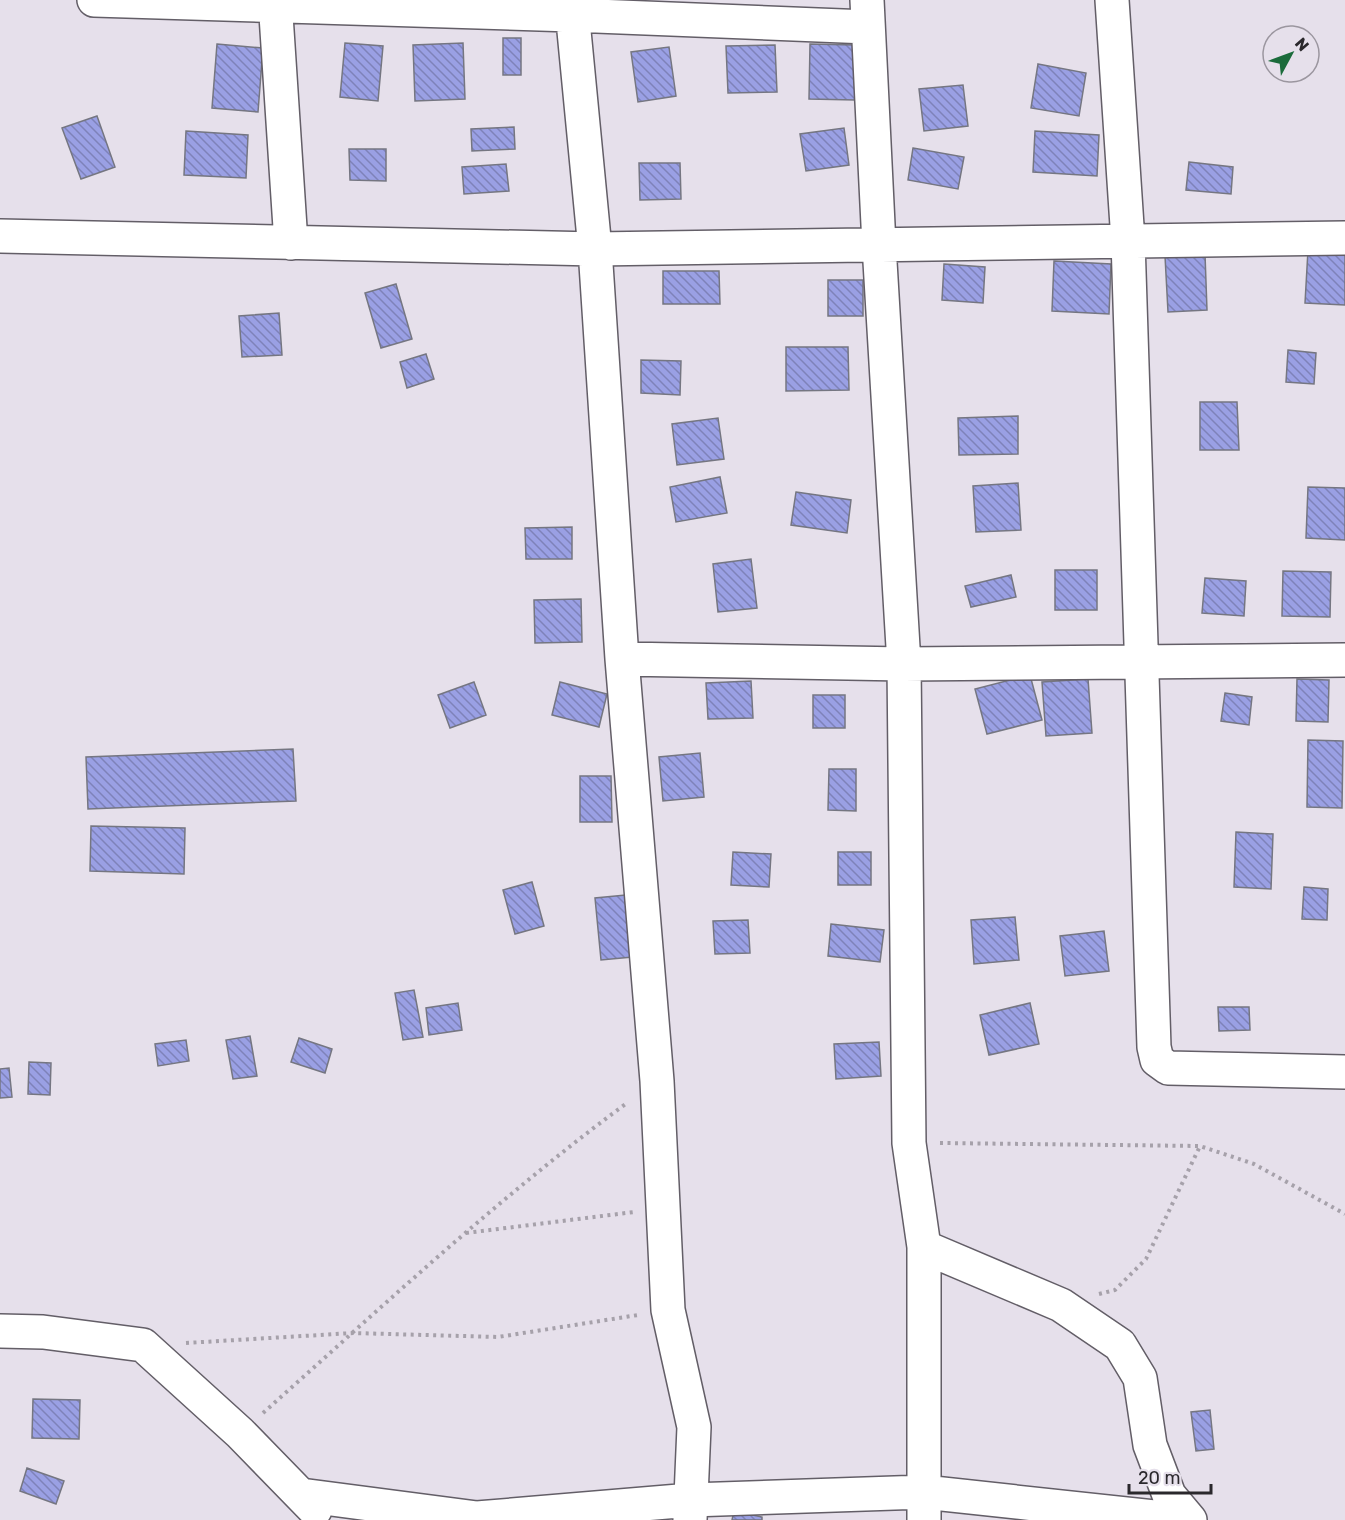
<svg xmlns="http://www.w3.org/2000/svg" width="1345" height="1520" font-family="Rubik,sans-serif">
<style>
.building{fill:url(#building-back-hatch);stroke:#757681;stroke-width:1.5}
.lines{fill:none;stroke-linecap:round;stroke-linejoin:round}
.street-casing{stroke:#635e67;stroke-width:36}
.path{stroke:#a6a1aa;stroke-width:4;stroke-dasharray:3 4.5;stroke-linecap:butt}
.street{stroke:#fff;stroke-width:33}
</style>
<defs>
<pattern id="building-back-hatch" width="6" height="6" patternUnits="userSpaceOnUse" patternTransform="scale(1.5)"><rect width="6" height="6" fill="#9aa0e4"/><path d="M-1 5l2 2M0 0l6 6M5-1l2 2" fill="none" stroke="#7e82b9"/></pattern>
</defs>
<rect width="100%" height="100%" fill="#e6e0eb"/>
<path class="building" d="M503,38H521V75H503Z
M345,43L383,46L378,101L340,97Z
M463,43L465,99L415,101L413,45Z
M217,44L263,48L258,112L212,108Z
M810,44L855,45V100L809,99Z
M775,45L777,92L728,93L726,46Z
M669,47L676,96L638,102L631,52Z
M1038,64L1086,73L1079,116L1031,108Z
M963,85L968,126L924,131L919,89Z
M97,116L115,167L81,179L62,128Z
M514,127L515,149L472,151L471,129Z
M844,128L849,165L806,171L800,134Z
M186,131L248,135L246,178L184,175Z
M1035,131L1099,135L1097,176L1033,172Z
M913,148L964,157L958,189L908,180Z
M349,149H386V181L350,180Z
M1189,162L1233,167L1231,194L1186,190Z
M639,163H680L681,199L640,200Z
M506,164L509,191L464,194L462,167Z
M1308,250L1345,252V305L1305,303Z
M1205,254L1207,310L1168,312L1165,256Z
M1054,261L1111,264L1109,314L1052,311Z
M944,264L985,267L983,303L942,300Z
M663,271H719L720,304H663Z
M828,280H863V316H828Z
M396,284L412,339L381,348L365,293Z
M279,313L282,355L242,357L239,316Z
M786,347H848L849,390L786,391Z
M1288,350L1316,353L1314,384L1286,382Z
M426,354L434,379L407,388L400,362Z
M641,360L681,361L680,395L641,393Z
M1200,402H1237L1239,450H1200Z
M1018,416V454L959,455L958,418Z
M718,418L724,459L677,465L672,424Z
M720,477L727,513L676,522L670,487Z
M1018,483L1021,530L976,532L973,486Z
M1308,487L1345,488V540L1306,538Z
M796,492L851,500L847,533L791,525Z
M572,527V559H526L525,528Z
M751,559L757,608L718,612L713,564Z
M1055,570H1097V610H1055Z
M1283,571L1331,572L1330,617L1282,616Z
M1011,575L1016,597L971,607L965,586Z
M1205,578L1246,581L1244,616L1202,613Z
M581,599L582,642L535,643L534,600Z
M1030,675L1042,720L987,734L975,689Z
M1088,679L1092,733L1046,736L1042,682Z
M1297,679L1329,680L1328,722L1296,721Z
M751,681L753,718L708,719L706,683Z
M474,682L486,715L450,728L438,695Z
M560,682L607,694L599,727L552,715Z
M1225,693L1252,697L1249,725L1221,721Z
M813,695H845V728H813Z
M1308,740L1343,741L1342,808L1307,807Z
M293,749L296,801L88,809L86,757Z
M700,753L704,797L663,801L659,757Z
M829,769H856V811L828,810Z
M580,776H611L612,822H580Z
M91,826L185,828L184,874L90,871Z
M1236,832L1273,834L1271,889L1234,887Z
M733,852L771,854L769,887L731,885Z
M838,852H871V885H838Z
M532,882L544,926L515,934L503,890Z
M1304,887L1328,889L1327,920L1302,919Z
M636,894L643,956L601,960L595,898Z
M1015,917L1019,960L974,964L971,920Z
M748,920L750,953L715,954L713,921Z
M831,924L884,930L880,962L828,956Z
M1104,931L1109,971L1065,976L1060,936Z
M414,990L423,1037L403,1040L395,993Z
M458,1003L462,1030L429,1035L426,1008Z
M1030,1003L1039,1044L989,1055L980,1015Z
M1218,1007H1249L1250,1030L1219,1031Z
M250,1036L257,1076L233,1079L226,1040Z
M299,1038L332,1049L325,1073L291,1062Z
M186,1040L189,1061L158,1066L155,1044Z
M879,1042L881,1076L836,1079L834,1044Z
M29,1062L51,1063L50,1095L28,1094Z
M9,1068L12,1097L0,1098V1069Z
M33,1399L80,1400L79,1439L32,1438Z
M1210,1410L1214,1449L1196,1451L1191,1412Z
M27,1468L64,1481L56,1504L20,1491Z
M734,1511L762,1517V1520H732Z"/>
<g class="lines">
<defs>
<path id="street" d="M94,0L571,15L868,27
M275,0L291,243
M571,0L595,249L622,659L657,1081L668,1310L694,1427L690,1520
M867,0L879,245L904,664L909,1143L924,1247V1520
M1112,0L1128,241L1154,1047L1157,1060L1168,1068L1345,1072
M0,236L595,249L1345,238
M622,659L904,664L1345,660
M924,1247L1061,1305L1120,1345L1140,1378L1150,1445L1169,1495L1190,1520
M0,1331L43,1332L143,1345L240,1433L315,1510
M301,1495L477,1518L691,1500L924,1492L1182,1520"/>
</defs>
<use href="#street" class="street-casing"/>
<path class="path" d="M940,1143L1200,1146L1254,1164L1345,1214
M466,1233L634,1212
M1099,1294L1115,1290L1146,1259L1200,1146
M186,1343L353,1333L498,1337L638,1315
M263,1413C382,1307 499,1197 627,1103"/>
<use href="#street" class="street"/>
</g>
<g transform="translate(1291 54) rotate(49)"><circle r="28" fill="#e6e0eb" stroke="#9b969f" stroke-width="1.5"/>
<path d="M0-4.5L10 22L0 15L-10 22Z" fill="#1b6b3b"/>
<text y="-9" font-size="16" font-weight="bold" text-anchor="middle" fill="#2a282c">N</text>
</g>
<path d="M1129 1484v9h82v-9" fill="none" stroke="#2a282c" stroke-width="3"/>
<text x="1138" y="1484" font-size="18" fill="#2a282c" stroke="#e6e0eb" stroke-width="4.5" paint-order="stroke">20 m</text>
</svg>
